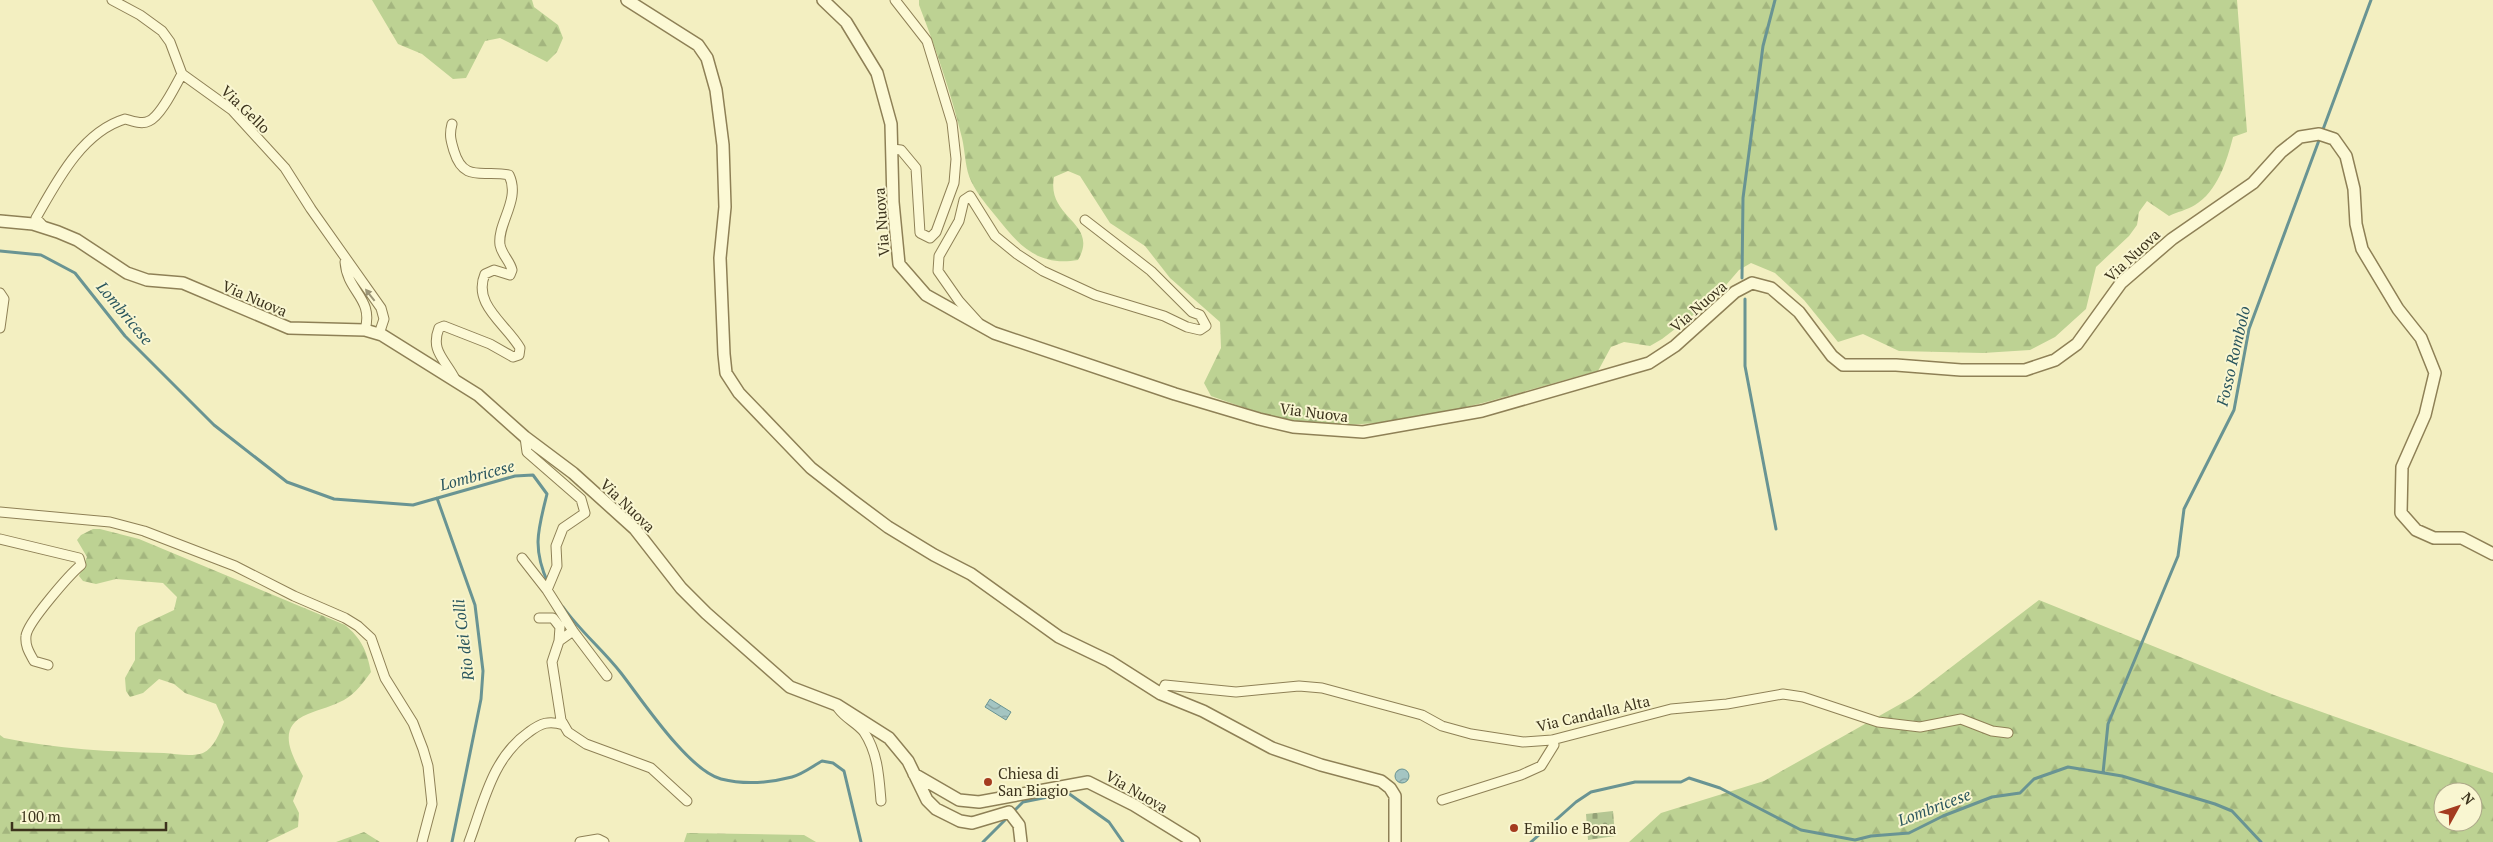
<svg xmlns="http://www.w3.org/2000/svg" width="2493" height="842" font-family="'PT Serif',serif">
<style>
.forest{fill:url(#forest-firs);fill-rule:evenodd}
.cemetery{fill:url(#cemetery-stones)}
.water{fill:url(#water-waves);stroke:#699493}
.lines{fill:none;stroke-linecap:round;stroke-linejoin:round}
.stream{stroke:#699493;stroke-width:3}
.minor-casing{stroke:#8e8056;stroke-width:11}
.tertiary-casing{stroke:#8e8056;stroke-width:14}
.minor{stroke:#fcf9d5;stroke-width:9}
.tertiary{stroke:#fcf9d5;stroke-width:11}
.oneway{fill:#9c9678}
.poi-dot{fill:#a43b1f;stroke:#f9f6d1;stroke-width:2}
.labels{text-anchor:middle;dominant-baseline:central;stroke-width:4;stroke-linejoin:round;paint-order:stroke}
.street-label{font-size:15px;fill:#3c331c;stroke:#f9f6d1}
.poi-label{font-size:15px;fill:#3c331c;stroke:#f9f6d1;text-anchor:start}
.water-label{font-size:16px;font-style:italic;fill:#2a565e;stroke:#f9f6d1}
</style>
<defs>
<pattern id="forest-firs" width="22" height="20" patternUnits="userSpaceOnUse" patternTransform="scale(1.25)"><rect width="22" height="20" fill="#bdd293"/><path d="M5 1l3.5 6h-7zM16 11l3.5 6h-7z" fill="#a3b57e"/></pattern>
<pattern id="cemetery-stones" width="16" height="16" patternUnits="userSpaceOnUse" patternTransform="scale(1.25)"><rect width="16" height="16" fill="#b5c693"/><path d="M2 7V4a2 2 0 0 1 4 0v3zM10 15v-3a2 2 0 0 1 4 0v3z" fill="#94a177"/></pattern>
<pattern id="water-waves" width="16" height="10" patternUnits="userSpaceOnUse" patternTransform="scale(1.25)"><rect width="16" height="10" fill="#a4c5c2"/><path d="M0 5q4-4 8 0t8 0" fill="none" stroke="#87a19d"/></pattern>
</defs>
<rect width="100%" height="100%" fill="#f3efc1"/>
<path class="forest" d="M372,0H532L534,7L558,25L563,38L557,52L547,62L500,38L485,41L466,78L453,79L422,54L398,44Z
M919,0H2237L2247,132L2233,137C2227,161 2217,192 2195,205C2187,210 2177,212 2169,216L2147,201L2139,212L2137,225L2129,236L2096,267L2086,309L2055,337L2030,350L1983,353L1899,351L1863,334L1838,342L1804,300L1775,273L1751,263L1739,270L1714,299L1662,339L1650,346L1624,342L1611,347L1598,371C1504,395 1401,435 1302,422C1271,418 1240,406 1211,396L1204,383L1221,348L1220,322L1170,278L1145,246L1110,223L1080,176L1068,171L1054,177C1046,219 1100,222 1078,260C1036,267 1018,244 994,214C985,203 974,190 969,176C965,164 965,151 962,138C951,93 936,49 919,5Z
M93,529H100L139,539L345,625C361,638 367,651 371,672C363,683 356,693 344,700C333,706 320,709 308,714C275,727 292,755 303,776L293,801L299,813L298,827L267,842H0V735L4,738C57,749 110,752 164,753C176,754 192,757 203,753C214,748 220,732 224,722L216,704L185,693L174,684L159,679L143,693L130,697L126,691L125,678L135,660V633L138,627L174,610L177,597L163,583L116,579L96,584L83,581L79,576L87,557L77,540L81,535Z
M2039,600L2274,695L2493,773V842H1629L1661,813L1764,781L1911,698ZM2443,792H2473V822H2443Z
M364,832L380,842H336Z
M687,833L804,835L816,842H684Z"/>
<path class="cemetery" d="M1613,811L1615,836L1588,840L1586,814Z"/>
<path class="water" d="M990,699L1011,712L1006,720L985,707Z
M1395 776a7 7 0 1 1 14 0a7 7 0 1 1-14 0Z"/>
<g class="lines">
<path class="stream" d="M0,251L41,255L75,273L125,336L214,425L287,482L334,499L413,505L515,476L533,475L547,494C538,530 532,548 548,583
M1742,278L1743,198L1763,46L1775,0
M1745,299V366L1776,529
M437,498L475,605L483,671L481,699L452,842
M563,607C580,631 603,650 621,673C642,700 688,770 721,779C745,785 769,783 792,777C803,774 813,766 822,761L833,763L844,771L861,842
M2103,773L2108,724L2178,556L2184,509L2234,410L2249,329L2371,0
M983,842L1023,802L1068,793L1109,822L1123,842
M1531,842L1576,802L1591,792L1635,782H1681L1689,778L1720,788L1801,830L1855,840L1871,836L1909,833L1943,816L1992,797L2020,793L2034,779L2068,767L2122,776L2215,804L2232,811L2261,842"/>
<defs>
<path id="minor" d="M112,0L140,15L162,31L170,42L182,74L232,110L285,168L311,209L381,308L384,319L379,334
M452,124C449,135 451,141 454,151C464,184 484,169 509,175C521,200 497,223 500,245C502,255 510,261 512,270L510,275L494,270L485,274C472,304 506,324 520,348L519,355L513,357L490,344L444,326L439,328C430,351 445,359 455,379
M892,149L901,150L916,168L920,233L930,238L936,232L954,183L956,159L952,123L927,41L895,0
M45,228L36,218C57,181 82,132 125,119C133,121 142,125 149,121C161,116 175,86 182,74
M345,262C347,292 374,298 365,330
M0,293L4,299L0,328
M978,322L959,301L938,271L939,256L959,221L964,200L970,196L995,236L1017,254L1043,271L1095,295L1164,316L1187,327L1200,330L1206,326L1200,315L1192,312L1151,271L1085,220
M525,437L527,452L581,499L585,513L563,528L556,546L557,566L547,590L573,631L559,641L552,662L561,720L568,732L586,744L651,768L687,801
M0,512L110,522L144,531L235,566L294,596L345,618L358,626L371,638L385,678L413,723L423,749L428,766L432,804L422,842
M0,539L79,558L81,565C70,574 27,623 26,636C25,646 29,652 34,661L48,665
M522,558L547,590
M539,618H553L560,627L559,641
M573,631L607,676
M1161,694L1165,685L1236,692L1299,686L1322,688L1422,715L1442,726L1471,734L1523,742L1552,740L1671,709L1727,704L1783,694L1803,697L1878,722L1920,727L1961,719L1992,731L2008,733
M838,708C846,719 857,723 864,732C878,753 879,777 881,801
M1442,800L1521,775L1541,766L1554,745L1552,740
M469,842C484,802 492,758 529,732C541,723 549,720 564,725
M580,842L598,839L604,842"/>
<path id="tertiary" d="M627,0L698,45L707,58L716,90L723,145L725,207L720,258L724,354L726,373L739,393L811,468L852,500L888,527L934,555L971,574L1059,637L1109,661L1161,694L1203,711L1272,748L1321,765L1381,781L1390,788L1395,796V842
M823,0L846,22L877,73L891,124L893,202L899,264L926,295L994,333L1175,394L1259,419L1293,427L1363,432L1482,411L1649,363L1675,346L1735,292L1752,283L1771,288L1799,312L1832,356L1843,365H1896L1961,370H2025L2055,360L2077,344L2121,283L2172,239L2253,183L2281,152L2300,137L2319,134L2334,139L2346,156L2354,189L2356,224L2362,249L2398,309L2421,338L2435,373L2425,415L2402,467L2401,513L2416,530L2434,538H2462L2493,554
M0,221L33,224L58,232L77,240L127,273L147,280L183,283L289,328L365,330L382,335L478,395L525,437L573,473L635,529L681,588L706,613L790,687L837,705L889,738L908,761L927,800L936,809L960,821L972,823L1009,812L1019,825L1021,842
M914,774L959,800L979,802L1088,782L1134,805L1194,842"/>
</defs>
<use href="#minor" class="minor-casing"/>
<use href="#tertiary" class="tertiary-casing"/>
<use href="#minor" class="minor"/>
<use href="#tertiary" class="tertiary"/>
</g>
<defs><path id="oneway-solid" d="M-6-.8H1V-3.2L6.5 0L1 3.2V.8H-6Z" transform="scale(1.25)"/></defs>
<use class="oneway" href="#oneway-solid" transform="translate(370 295) rotate(-128)"/>
<g class="poi-dot">
<circle cx="988" cy="782" r="5"/>
<circle cx="1514" cy="828" r="5"/>
</g>
<g class="labels">
<g class="street-label">
<text transform="translate(246 109) rotate(44)">Via Gello</text>
<text transform="translate(881 222) rotate(-94)">Via Nuova</text>
<text transform="translate(2132 255) rotate(-43)">Via Nuova</text>
<text transform="translate(255 298) rotate(23)">Via Nuova</text>
<text transform="translate(1698 306) rotate(-41)">Via Nuova</text>
<text transform="translate(1314 412) rotate(7)">Via Nuova</text>
<text transform="translate(628 505) rotate(44)">Via Nuova</text>
<text transform="translate(1593 713) rotate(-13)">Via Candalla Alta</text>
<text transform="translate(1137 791) rotate(30)">Via Nuova</text>
</g>
<g class="poi-label">
<text x="998" y="773">Chiesa di<tspan x="998" dy="17">San Biagio</tspan></text>
<text x="1524" y="828">Emilio e Bona</text>
</g>
<g class="water-label">
<text transform="translate(125 313) rotate(50)">Lombricese</text>
<text transform="translate(2233 356) rotate(-77)">Fosso Rombolo</text>
<text transform="translate(477 475) rotate(-15)">Lombricese</text>
<text transform="translate(463 640) rotate(-97)">Rio dei Colli</text>
<text transform="translate(1934 807) rotate(-21)">Lombricese</text>
</g>
</g>
<g transform="translate(2458 807) rotate(50)"><circle r="24" fill="#f9f6d1" stroke="#ada889"/>
<path d="M0-4L9 19L0 12L-9 19Z" fill="#a43b1f"/>
<text y="-8" font-size="14" font-weight="bold" text-anchor="middle" fill="#3c331c">N</text>
</g>
<path d="M12 822v8h154v-8" fill="none" stroke="#3c331c" stroke-width="2.5"/>
<text x="20" y="822" font-size="15" fill="#3c331c" stroke="#f9f6d1" stroke-width="4" paint-order="stroke">100 m</text>
</svg>
